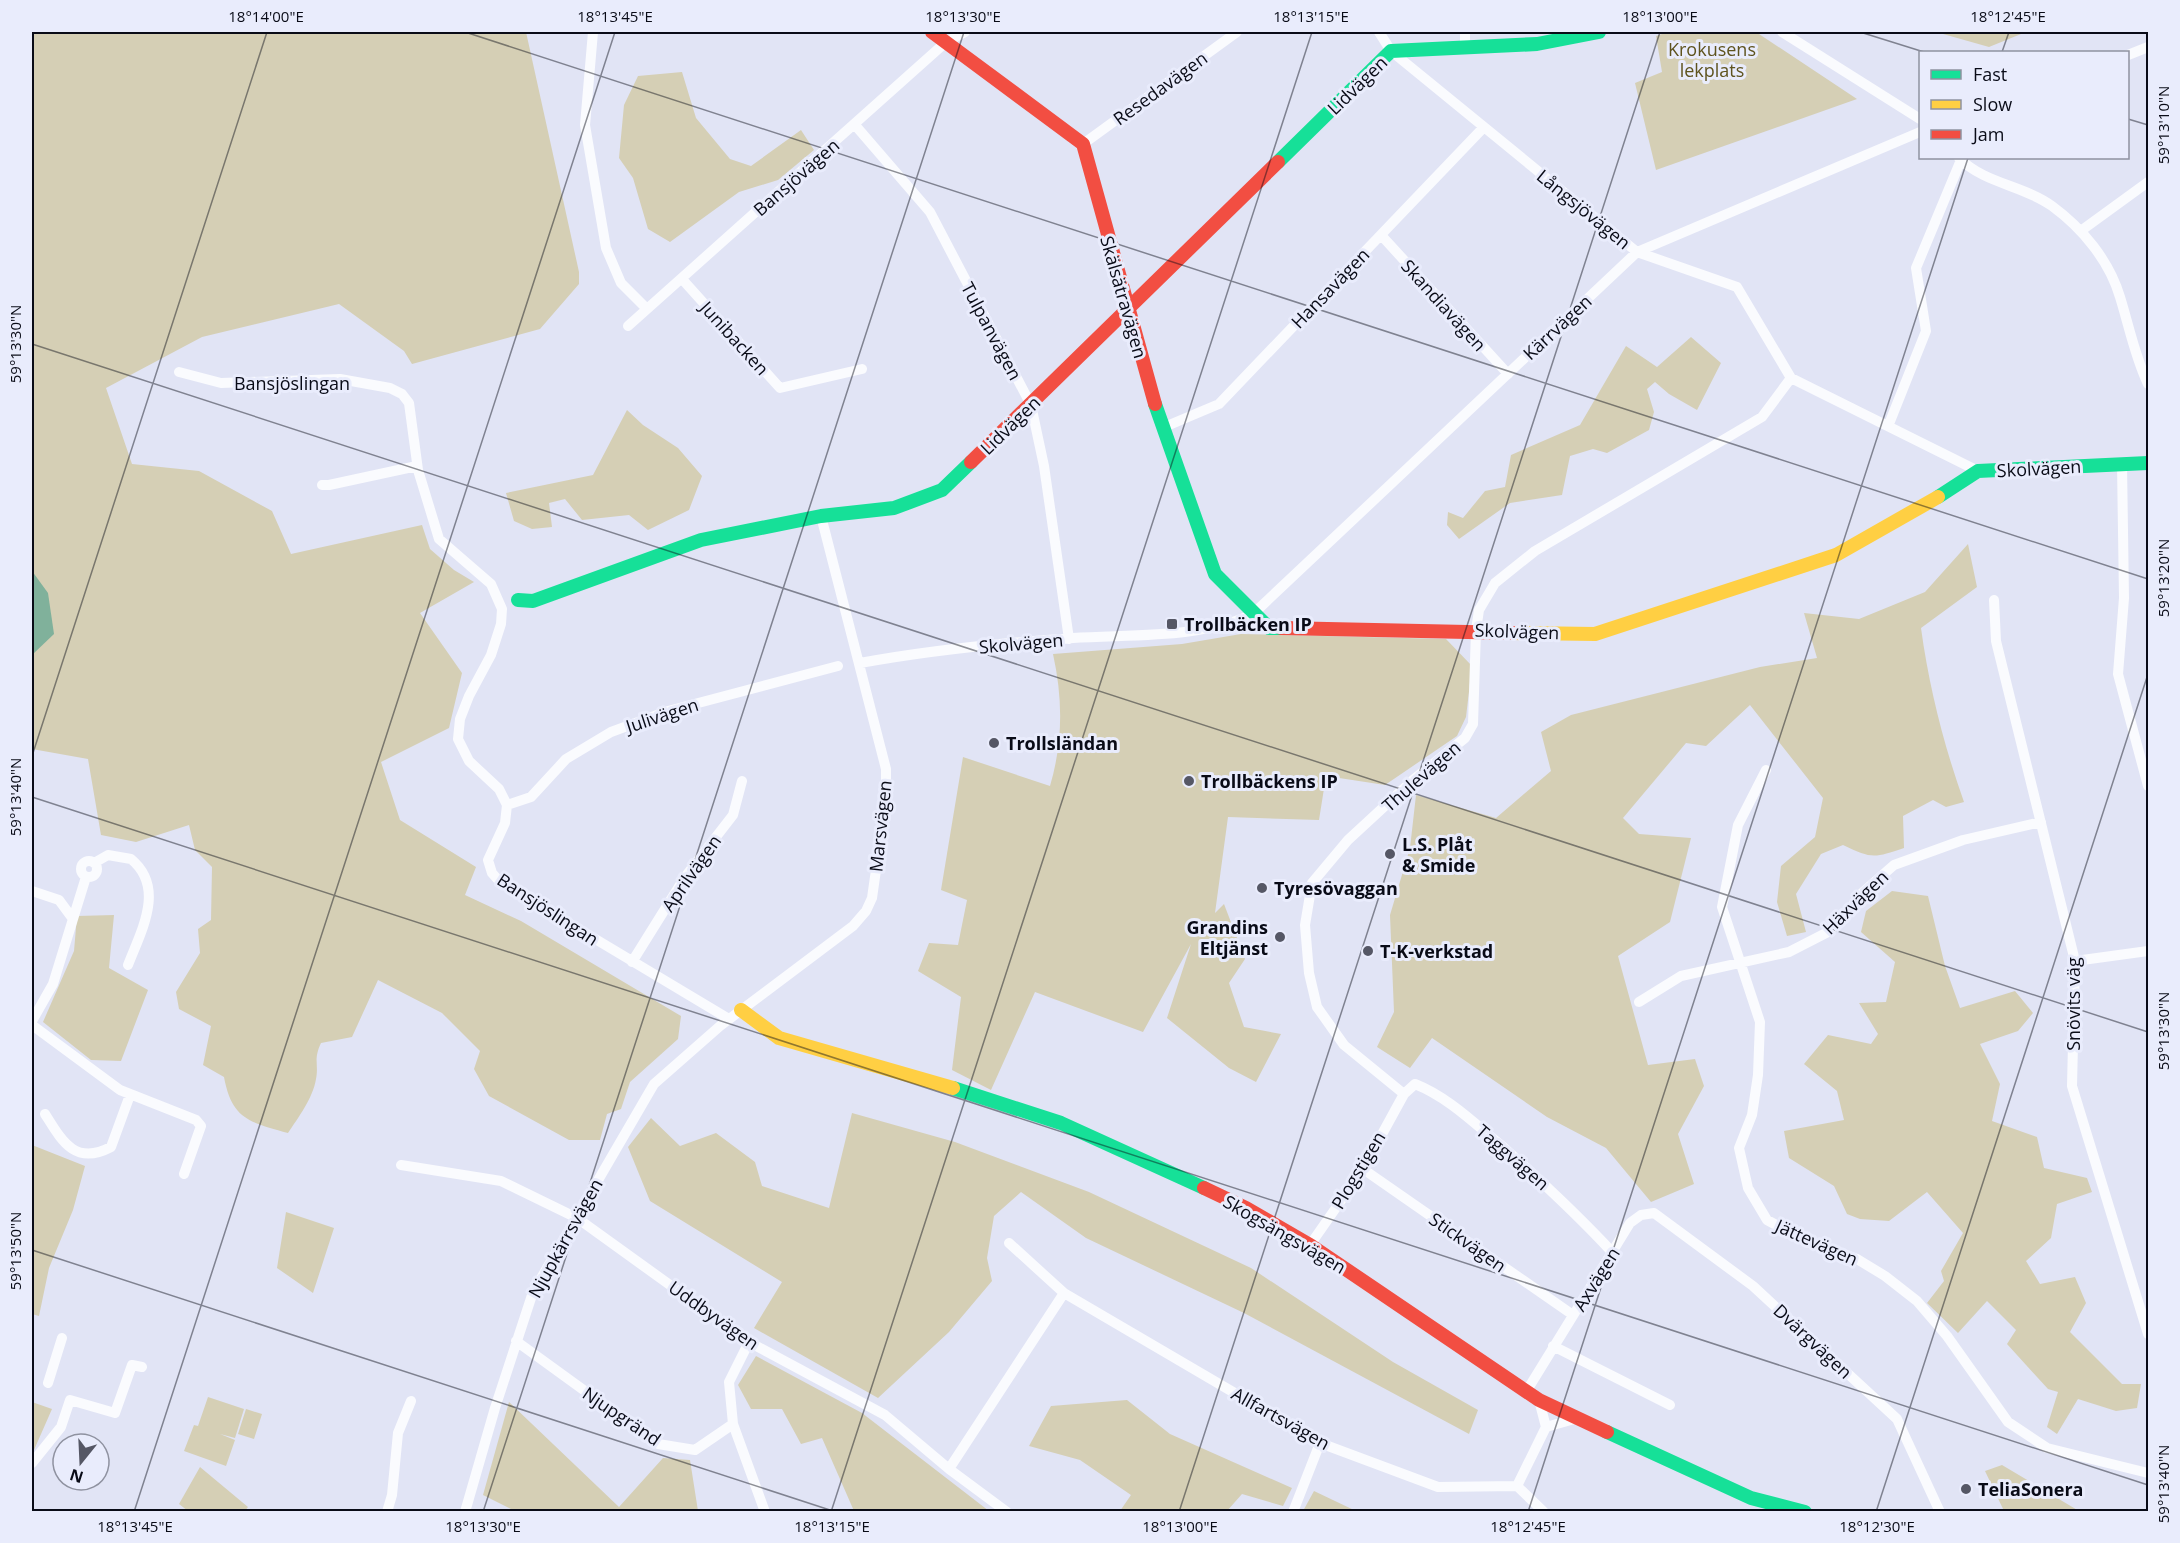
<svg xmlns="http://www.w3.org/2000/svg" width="2180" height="1543" font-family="'Open Sans',sans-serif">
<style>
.green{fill:#d5cfb5}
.water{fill:#80b19b}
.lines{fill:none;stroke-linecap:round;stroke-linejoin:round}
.street{stroke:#fafbfe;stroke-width:10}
.fast{stroke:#16e098;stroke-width:14}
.slow{stroke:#ffcf43;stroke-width:14}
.jam{stroke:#f24e42;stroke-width:14}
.ticks{fill:none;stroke:#090b17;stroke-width:1.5;stroke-opacity:0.45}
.poi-dot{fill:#555765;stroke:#e9ecfc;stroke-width:2}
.labels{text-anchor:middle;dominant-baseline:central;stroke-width:6;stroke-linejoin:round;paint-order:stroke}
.park-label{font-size:18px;fill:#5e531e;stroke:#e9ecfc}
.street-label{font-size:18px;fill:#090b17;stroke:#e9ecfc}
.poi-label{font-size:18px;font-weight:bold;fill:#090b17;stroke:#e9ecfc;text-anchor:start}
.neatline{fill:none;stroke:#090b17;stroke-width:2}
.ticks-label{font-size:15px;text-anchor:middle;fill:#090b17}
</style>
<rect width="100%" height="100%" fill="#e1e4f5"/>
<path class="green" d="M32,32H526L579,272V284L540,329L412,364L404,351L339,304L202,337L106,388L132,464L199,471L272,511L291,554L422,525L430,549L454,570L474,582L420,613L462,673L449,728L381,762L400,820L476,867L465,895L521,921L681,1016L678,1039L630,1082L621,1109L607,1114L600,1140H569L489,1096L474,1069L480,1051L442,1013L378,980L352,1037L321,1043C313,1060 319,1064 316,1079C313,1098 298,1118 288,1133C250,1122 232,1120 224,1077L203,1065L211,1026L179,1009L176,992L200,953L198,929L211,920L212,867L195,850L189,825L136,842L101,835L88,759L32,749Z
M1668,32H1756L1857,99L1656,170L1635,83L1662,72L1656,36Z
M1936,32H2026L1989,47Z
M682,72L696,118L730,159L751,166L801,130L814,150L778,180L739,192L670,242L648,229L633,178L619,158L624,105L638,76Z
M1691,337L1721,363L1697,410L1669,394L1655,382L1647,389L1654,412L1649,430L1607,453L1593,449L1570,456L1562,495L1510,503L1459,539L1447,525L1448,512L1463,518L1485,491L1505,487L1511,455L1580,425L1626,346L1657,367Z
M627,410L643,425L678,448L702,476L689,510L648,530L629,515L582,520L565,499L549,503L552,527L532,529L514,521L506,493L593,475Z
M1968,544L1977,587L1921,628C1929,687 1944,746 1964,802L1946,807L1933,800L1903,816L1904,848C1874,858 1872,859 1843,845L1821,854L1796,894L1806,932L1787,936L1777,902L1781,866L1815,837L1823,798L1750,705L1706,746L1686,743L1623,818L1639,834L1691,838L1670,922L1618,956L1648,1065L1695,1059L1704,1086L1678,1134L1694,1184L1651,1202L1606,1148L1547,1117L1432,1038L1410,1068L1377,1047L1394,1012L1390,915L1410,848L1416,795L1496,818L1551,771L1541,732L1571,715L1760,667L1817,658L1804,613L1859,619L1925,592Z
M1241,634L1446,639L1472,666L1466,717L1457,736L1385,785L1326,776L1319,820L1228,817L1215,913L1224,904L1245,959L1229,983L1244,1027L1281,1034L1256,1082L1229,1068L1167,1018L1191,944L1143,1032L1035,992L991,1090L952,1070L961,997L918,971L929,943L958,945L967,900L941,890L963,757L1050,786C1063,742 1063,699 1053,654L1182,644Z
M1892,891L1928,896L1945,966L1960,1008L2015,991L2033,1013L2018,1031L1980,1044L2000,1084L1992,1121L2037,1137L2044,1168L2087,1178L2092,1192L2057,1204L2051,1238L2026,1261L2040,1284L2075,1277L2086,1303L2070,1332L2122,1384H2141L2137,1408L2116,1411L2078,1399L2057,1434L2047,1427L2058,1392L2048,1389L2007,1344L2016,1330L1987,1301L1958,1333L1927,1303L1944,1281L1941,1271L1963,1233L1927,1192L1889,1221L1860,1219L1847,1214L1834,1186L1789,1158L1784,1131L1844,1120L1837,1091L1804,1064L1828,1035L1871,1044L1878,1034L1859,1003L1886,1002L1895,962L1861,932L1866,911Z
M114,915L109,968L148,990L121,1061L91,1060L43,1022L74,951L77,916Z
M852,1113L955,1142L1089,1192L1251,1268L1393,1362L1478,1410L1469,1434L1244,1313L1086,1238L1021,1192L994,1216L987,1258L992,1281L949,1332L878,1398L754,1328L782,1282L650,1201L628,1147L651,1118L680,1146L716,1133L755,1162L762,1186L829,1208Z
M32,1145L85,1166L73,1210L49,1268L39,1316L32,1314Z
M286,1212L334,1228L313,1293L277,1268Z
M756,1356L862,1413L989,1511H854L822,1438L801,1444L782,1409H751L738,1385Z
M208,1397L244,1409L235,1438L220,1434L235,1440L226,1466L184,1451L194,1425L198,1426Z
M1127,1400L1170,1434L1292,1488L1283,1506L1242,1494L1227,1511H1120L1131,1495L1080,1460L1029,1446L1051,1406Z
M32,1402L52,1409L34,1450L32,1449Z
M509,1402L619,1507L663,1458L690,1460L698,1511H515L483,1495Z
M246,1409L262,1414L254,1439L238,1434Z
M2002,1465L2079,1511H2004L1985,1471Z
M200,1467L248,1507L245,1511H188L179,1504Z
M1314,1491L1356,1511H1303Z"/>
<path class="water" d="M32,571L48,593L54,634L32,655Z"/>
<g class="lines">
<path class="street" d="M593,32L585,125L606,248L621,283L647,309
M1379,32L1391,51L1637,252L1737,287L1791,378L1978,471
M1782,32L1920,119
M1465,47V32
M2128,55L2148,47
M855,125L930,212L1031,405L1044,466L1069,639
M1083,144L1237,32
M1959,158C1985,184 2023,185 2052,206C2082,228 2109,260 2120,297C2129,326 2135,357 2148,384
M2082,230L2148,182
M1381,235L1508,374
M682,279L780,388L862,369
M628,326L946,42L965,32
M179,372L221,383L340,379L390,388L402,394L409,403L418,470L439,539L491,584L502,609L501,624L491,655L469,696L460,719L458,739L469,761L499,789L507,805L505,823L488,860L492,873L500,882L729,1019
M1889,424L1926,331L1916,268L1961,160
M1162,428L1219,404L1484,127
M2122,464L2124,598L2118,674L2148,786
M322,485H329L417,466
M1994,600L1996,641L2075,961L2072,1086L2148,1334
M860,663C931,650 1001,643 1073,638C1131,634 1200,639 1253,614L1637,252L1920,132
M1766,770L1738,825L1722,907L1760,1022L1758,1075L1752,1115L1739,1148L1748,1188L1767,1220L1808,1242L1857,1259L1885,1276L1917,1301L1947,1336L2008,1422L2047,1448L2148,1473
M507,805L531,797L566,759L611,732L668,711L838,666
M81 869a8 8 0 1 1 16 0a8 8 0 1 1-16 0Z
M94,863L108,855L131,859C166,888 141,931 128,965
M32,891L59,900L73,919L53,984L32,1021
M73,919L86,877
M2075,961L2148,951
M632,962L685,877L733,815L742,781
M1639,1002L1681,976L1789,952L1828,932L1840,922L1862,893L1894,865L1963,840L2041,822
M32,1025L120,1090L196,1120L201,1126L184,1174
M1404,1094L1344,1045L1317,1007L1309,973L1305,925L1312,883L1348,840L1413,780L1465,738L1473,724L1476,630L1479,610L1495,583L1535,551L1762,417L1791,378
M45,1114C62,1141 75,1166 111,1147L130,1095
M401,1165L501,1181L577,1218L749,1342L885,1415L949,1469L1007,1512
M1363,1169L1573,1315
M1009,1243L1064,1293L1320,1443L1438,1487L1517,1486
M1310,1245L1363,1169L1404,1094L1415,1084C1448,1097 1475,1124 1502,1146C1540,1180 1577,1214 1612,1252
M516,1341L658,1444L695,1450L733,1424
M749,1342L729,1382L733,1424L765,1512
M1553,1346L1670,1405
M48,1383L62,1338
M1526,1392L1630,1223L1641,1215L1654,1213L1753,1286L1897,1419L1940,1512
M1539,1400L1546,1427
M32,1463L61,1427L70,1400L115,1413L132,1365L142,1367
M949,1469L1064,1293
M387,1512L392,1495L398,1433L411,1401
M465,1512L495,1408L533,1292L654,1084L720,1026L853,926L866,911L872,898L886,800V769L821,516
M1293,1512L1320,1443
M1544,1512L1517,1486L1546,1427L1578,1418"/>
<path class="fast" d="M1278,162L1391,51L1537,44L1599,32
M1155,404L1215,574L1269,628H1281
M1938,497L1978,471L2148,463
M518,600L533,601L701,540L821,516L894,508L942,490L971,462
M953,1088L1061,1123L1204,1188
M1607,1432L1751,1498L1805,1512"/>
<path class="slow" d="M1514,633L1595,634L1836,555L1938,497
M741,1010L779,1038L953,1088"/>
<path class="jam" d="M932,32L1083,144L1155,404
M971,462L1278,162
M1281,628L1514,633
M1204,1188L1246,1208L1310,1245L1539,1400L1607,1432"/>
</g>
<path class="ticks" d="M465,32L2148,579M1860,32L1924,52M2002,52L2009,32M2128,119L2148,125M32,344L2148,1032M32,756L267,32M32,797L2148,1485M32,1250L836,1512M134,1512L615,32M483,1512L964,32M831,1512L1312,32M1179,1512L1660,32M1528,1512L1968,158M1876,1512L2148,674"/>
<g class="poi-dot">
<rect x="1166" y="618" width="12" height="12" rx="3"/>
<circle cx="994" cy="743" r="6"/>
<circle cx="1189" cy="781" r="6"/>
<circle cx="1390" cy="854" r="6"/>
<circle cx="1262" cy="888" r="6"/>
<circle cx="1280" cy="937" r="6"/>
<circle cx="1368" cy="951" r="6"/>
<circle cx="1966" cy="1489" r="6"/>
</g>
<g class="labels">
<g class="park-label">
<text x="1712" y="49">Krokusens<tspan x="1712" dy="21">lekplats</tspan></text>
</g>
<g class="street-label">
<text transform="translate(1357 85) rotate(-44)">Lidvägen</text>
<text transform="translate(1160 88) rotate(-36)">Resedavägen</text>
<text transform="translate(796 177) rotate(-41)">Bansjövägen</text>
<text transform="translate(1584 209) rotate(39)">Långsjövägen</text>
<text transform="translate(1330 288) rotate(-46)">Hansavägen</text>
<text transform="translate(1124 297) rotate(74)">Skälsätravägen</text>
<text transform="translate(1444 305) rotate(48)">Skandiavägen</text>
<text transform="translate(1557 327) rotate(-43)">Kärrvägen</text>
<text transform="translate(992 331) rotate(62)">Tulpanvägen</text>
<text transform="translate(735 338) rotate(48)">Junibacken</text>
<text x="292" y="383">Bansjöslingan</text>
<text transform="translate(1010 425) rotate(-44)">Lidvägen</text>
<text transform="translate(2039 468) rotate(-3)">Skolvägen</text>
<text transform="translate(1517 631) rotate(2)">Skolvägen</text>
<text transform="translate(1021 643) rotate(-5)">Skolvägen</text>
<text transform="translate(662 715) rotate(-18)">Julivägen</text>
<text transform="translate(1421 776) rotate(-41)">Thulevägen</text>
<text transform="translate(880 826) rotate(-84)">Marsvägen</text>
<text transform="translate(691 873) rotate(-55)">Aprilvägen</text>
<text transform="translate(1855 902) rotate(-44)">Häxvägen</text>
<text transform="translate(548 909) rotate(33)">Bansjöslingan</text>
<text transform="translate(2073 1004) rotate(-90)">Snövits väg</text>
<text transform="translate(1513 1157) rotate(41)">Taggvägen</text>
<text transform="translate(1358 1170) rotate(-59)">Plogstigen</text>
<text transform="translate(1285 1234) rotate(30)">Skogsängsvägen</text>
<text transform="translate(565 1238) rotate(-61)">Njupkärrsvägen</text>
<text transform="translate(1468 1242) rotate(35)">Stickvägen</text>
<text transform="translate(1817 1242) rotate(24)">Jättevägen</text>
<text transform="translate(1596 1279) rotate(-58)">Axvägen</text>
<text transform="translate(714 1315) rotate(35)">Uddbyvägen</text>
<text transform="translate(1813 1341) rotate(43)">Dvärgvägen</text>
<text transform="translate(622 1416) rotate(34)">Njupgränd</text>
<text transform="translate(1281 1418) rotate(29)">Allfartsvägen</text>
</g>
<g class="poi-label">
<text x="1184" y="624">Trollbäcken IP</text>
<text x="1006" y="743">Trollsländan</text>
<text x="1201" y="781">Trollbäckens IP</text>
<text x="1402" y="844">L.S. Plåt<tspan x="1402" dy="21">&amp; Smide</tspan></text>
<text x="1274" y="888">Tyresövaggan</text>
<text x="1268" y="927" text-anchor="end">Grandins<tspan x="1268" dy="21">Eltjänst</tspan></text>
<text x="1380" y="951">T-K-verkstad</text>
<text x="1978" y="1489">TeliaSonera</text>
</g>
</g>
<rect width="2180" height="1543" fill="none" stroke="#e9ecfc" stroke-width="66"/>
<rect x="1919" y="51" width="210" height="108" fill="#e9ecfc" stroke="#8f92a0" stroke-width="1.5"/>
<rect x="1931" y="70" width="30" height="9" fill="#16e098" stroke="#8f92a0" stroke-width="1.5"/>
<text x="1973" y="81" font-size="18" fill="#090b17">Fast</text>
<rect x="1931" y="100" width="30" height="9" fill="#ffcf43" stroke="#8f92a0" stroke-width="1.5"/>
<text x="1973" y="111" font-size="18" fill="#090b17">Slow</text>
<rect x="1931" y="130" width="30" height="9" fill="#f24e42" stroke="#8f92a0" stroke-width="1.5"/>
<text x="1973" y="141" font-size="18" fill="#090b17">Jam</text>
<g transform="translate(81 1462) rotate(198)"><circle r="28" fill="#e9ecfc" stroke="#8f92a0" stroke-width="1.5"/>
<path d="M0-4.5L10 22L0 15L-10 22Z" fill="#555765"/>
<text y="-9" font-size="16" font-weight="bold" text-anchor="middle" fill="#090b17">N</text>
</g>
<rect x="33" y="33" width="2114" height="1477" class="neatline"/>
<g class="ticks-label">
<text x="266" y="22">18°14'00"E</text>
<text x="615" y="22">18°13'45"E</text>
<text x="963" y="22">18°13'30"E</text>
<text x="1311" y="22">18°13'15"E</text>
<text x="1660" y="22">18°13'00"E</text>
<text x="2008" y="22">18°12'45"E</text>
<text transform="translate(2164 125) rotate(-90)" y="5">59°13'10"N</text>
<text transform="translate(16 344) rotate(-90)" y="5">59°13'30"N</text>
<text transform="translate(2164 578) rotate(-90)" y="5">59°13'20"N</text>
<text transform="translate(16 797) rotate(-90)" y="5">59°13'40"N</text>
<text transform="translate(2164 1031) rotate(-90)" y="5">59°13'30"N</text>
<text transform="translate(16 1251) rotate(-90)" y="5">59°13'50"N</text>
<text transform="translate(2164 1484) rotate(-90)" y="5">59°13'40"N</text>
<text x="135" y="1532">18°13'45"E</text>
<text x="483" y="1532">18°13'30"E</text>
<text x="832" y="1532">18°13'15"E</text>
<text x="1180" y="1532">18°13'00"E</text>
<text x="1528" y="1532">18°12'45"E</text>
<text x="1877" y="1532">18°12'30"E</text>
</g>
</svg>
